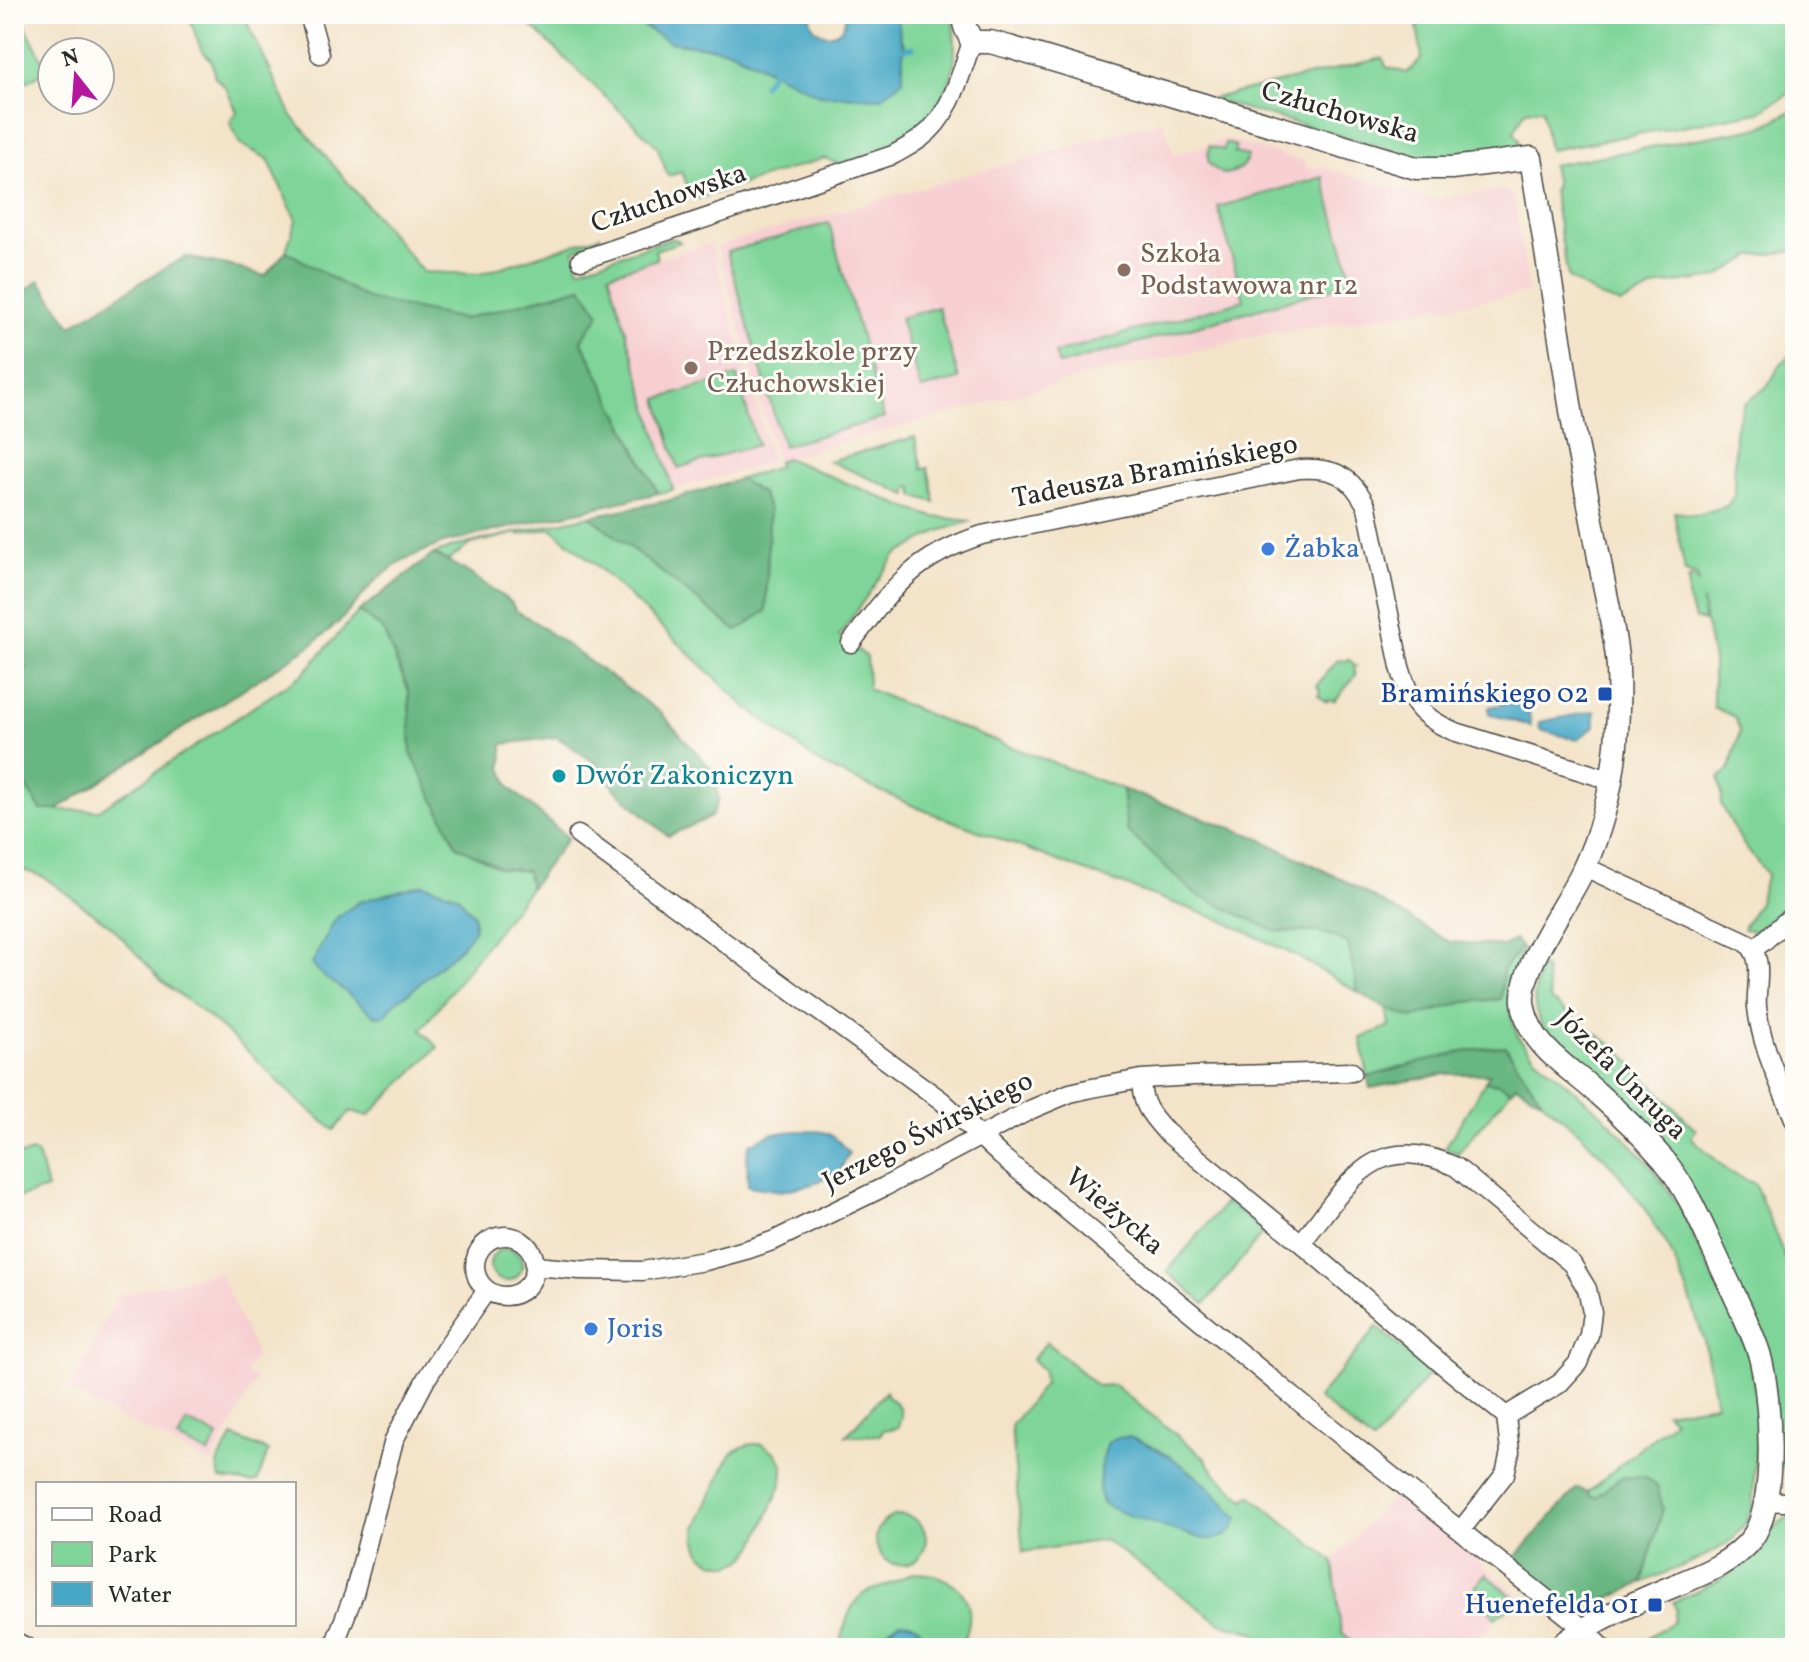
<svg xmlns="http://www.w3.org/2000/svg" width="1809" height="1662" font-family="Vollkorn,serif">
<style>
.built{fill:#f7cfd2}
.green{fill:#7fd599;stroke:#558062;stroke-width:2}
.forest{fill:#67b681;stroke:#497056;stroke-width:2}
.water{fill:#47a8c6;stroke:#396a78;stroke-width:2}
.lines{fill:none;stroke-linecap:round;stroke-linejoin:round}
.stream{stroke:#47a8c6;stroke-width:5}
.minor-casing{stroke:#494743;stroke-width:21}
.tertiary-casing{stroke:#494743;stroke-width:25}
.minor{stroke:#fff;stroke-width:18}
.tertiary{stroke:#fff;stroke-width:22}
.education-dot{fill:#8d6e63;stroke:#fdfcf7;stroke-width:3}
.shop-dot{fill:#3f7fe0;stroke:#fdfcf7;stroke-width:3}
.transit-dot{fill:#1a4fb4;stroke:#fdfcf7;stroke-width:3}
.culture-dot{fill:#0f9aa8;stroke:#fdfcf7;stroke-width:3}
.labels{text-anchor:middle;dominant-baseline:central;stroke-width:6;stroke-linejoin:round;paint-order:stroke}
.street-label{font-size:28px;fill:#2b2b2b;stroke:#fdfcf7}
.education-label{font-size:28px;fill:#785e54;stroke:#fdfcf7;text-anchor:start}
.shop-label{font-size:28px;fill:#366cbe;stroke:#fdfcf7;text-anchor:start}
.transit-label{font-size:28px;fill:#164399;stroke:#fdfcf7;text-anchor:end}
.culture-label{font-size:28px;fill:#0d838f;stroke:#fdfcf7;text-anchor:start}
</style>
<rect width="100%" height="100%" fill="#fdfcf7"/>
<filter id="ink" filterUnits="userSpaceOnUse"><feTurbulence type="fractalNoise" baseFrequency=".0125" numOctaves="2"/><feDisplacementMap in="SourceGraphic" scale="16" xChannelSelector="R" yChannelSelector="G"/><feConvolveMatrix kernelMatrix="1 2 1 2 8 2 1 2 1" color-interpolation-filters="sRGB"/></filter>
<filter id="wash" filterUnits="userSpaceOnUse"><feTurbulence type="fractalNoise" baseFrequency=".006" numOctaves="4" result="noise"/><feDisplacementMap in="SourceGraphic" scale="32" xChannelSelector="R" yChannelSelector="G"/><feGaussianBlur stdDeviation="1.8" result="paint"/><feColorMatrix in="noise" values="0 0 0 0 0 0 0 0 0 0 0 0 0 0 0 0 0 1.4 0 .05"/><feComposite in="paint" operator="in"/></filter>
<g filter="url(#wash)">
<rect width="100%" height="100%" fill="#f3e3c8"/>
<path class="built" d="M1163,120L1174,155L1226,139L1305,161L1308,170L1321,167L1434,200L1505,190L1514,197L1529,293L1262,335L1089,375L777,461L717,246Z
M711,243L772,462L673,490L609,274Z
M219,1272L256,1354L246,1373L256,1379L211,1464L69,1391L118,1295Z
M1396,1493L1522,1598L1492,1621L1494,1625L1460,1648H1361L1341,1632L1333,1561Z"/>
<path class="green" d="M14,14H20L47,70L14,89Z
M188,14H243L292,116L423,272L480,274L600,236L598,241L574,250L579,269L669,239H676L680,242L655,250L657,259L609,274L673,490L658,493L581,340L600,314L582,287L463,319L368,299L286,251L296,220L268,159L240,144L230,122L237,112L226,88L215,77L211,60L201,49Z
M519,14H622L670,42L729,50L772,72L903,80V53L905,45L900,38L898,14H952C954,28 956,50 954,64C950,96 924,127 897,143C880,153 858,158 839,165L825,158L693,200L682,172L668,176L657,146Z
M1415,14H1795V90L1759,112L1549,150L1542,109L1525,111L1514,132L1519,139V147C1497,158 1449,160 1424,159L1210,99L1383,58L1386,67L1407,73L1422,58Z
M1795,109V251L1752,256L1717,277L1660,285L1621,304L1600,297L1568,278L1553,191L1556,185L1552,165L1762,127Z
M1225,143L1236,146L1234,153L1248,156C1243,168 1236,173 1223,174L1212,167L1208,161L1209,146L1223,150Z
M1323,177L1353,282L1059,365L1055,353L1244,300L1218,207Z
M829,223L884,418L783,446L727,252Z
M938,307L959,379L921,389L900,318Z
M1791,355L1795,356V898L1763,926L1755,931L1744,929V926L1759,902L1767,874L1743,844L1721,804L1722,796L1719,778L1729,770L1740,731L1735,717L1713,707V661L1702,601L1704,621L1695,619L1688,600V580L1692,577L1698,582L1697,576L1685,572L1674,512L1697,515L1727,506L1734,496L1735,431L1744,404L1768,386L1781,364Z
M737,376L757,445L678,468L658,399Z
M915,437L922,469L928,468L935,502L914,496L913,487L908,488V495L829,461Z
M786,458L910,509L934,517L972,521L939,531L895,556L839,636L867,657L868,689L951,724L1122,789L1127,831L1274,931L1321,932L1349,943L1358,992L1296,956L1224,921L1082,870L918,808L822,765L744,705L596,565L551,528L519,535L517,533L471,544L447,561L434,554L453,547L590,516L737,630L766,611L769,512L762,494L740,479L778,467L777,461Z
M359,611L383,630L409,691L411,753L432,795L500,868L528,871L530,888L421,1030L438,1047L368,1116L351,1111L334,1130L295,1098L253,1056L211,1019L163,982L112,927L44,877L14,867V768L41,810H99L303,674Z
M1348,659L1356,666L1354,668L1356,675L1335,701L1328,700L1326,702L1318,695L1320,692L1317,685L1338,660L1346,661Z
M1521,948L1523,950L1511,981L1510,1013L1518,1037L1534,1056L1601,1113L1646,1160L1679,1205L1749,1355C1759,1395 1757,1437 1754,1478C1753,1492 1754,1508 1747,1521C1743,1527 1736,1535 1731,1540C1713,1556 1665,1572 1642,1583L1663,1508L1644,1476L1621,1478L1596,1497L1591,1496L1588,1492L1674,1420L1665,1412L1716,1404L1704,1340L1688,1292L1669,1248L1643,1206L1613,1167L1579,1132L1542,1101L1505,1046C1458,1050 1413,1064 1368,1077L1361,1038L1390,1026L1387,1009L1412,1018L1465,1002L1501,999L1503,969Z
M1540,966L1545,969L1550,1000L1620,1051L1696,1130L1691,1137L1729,1172L1755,1184L1795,1282V1431L1793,1432L1786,1468H1776L1778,1439L1703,1206L1550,1042C1532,1009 1531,1003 1540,966Z
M1485,1082L1499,1084L1511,1091L1458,1153L1445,1148Z
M32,1152L38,1154L47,1189L14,1199V1154L22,1155Z
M1227,1201L1264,1232L1205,1304L1167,1272Z
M490 1265a16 16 0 1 1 32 0a16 16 0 1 1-32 0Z
M1377,1327L1431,1372L1373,1443L1318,1398Z
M1047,1342L1097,1386L1114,1385L1205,1458L1215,1473L1245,1500L1250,1495L1333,1561L1341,1632L1361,1648H1270L1257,1633L1225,1625L1219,1622L1105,1540L1023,1552L1011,1426L1044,1384L1043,1370L1032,1359Z
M886,1391L888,1398C902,1405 904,1415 897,1428L883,1430L880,1435L846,1436Z
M187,1422L218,1436L209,1454L178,1439Z
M233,1436L268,1451L258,1480L253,1483L220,1479L217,1464Z
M751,1444H762L775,1452L783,1465V1474L781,1485L754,1547L743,1560L729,1565L713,1562L703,1556L699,1548L696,1538V1528L727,1461C733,1451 740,1447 751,1444Z
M1795,1515V1648H1631L1673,1622L1676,1609L1673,1602C1696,1592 1721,1581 1741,1567C1765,1551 1766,1523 1795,1515Z
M876 1540a25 25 0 1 1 50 0a25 25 0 1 1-50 0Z
M912,1573C961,1573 983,1604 960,1648H916L922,1639L882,1636L881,1648H840C843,1630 848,1606 863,1594C871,1589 880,1588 888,1585C896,1582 904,1577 912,1573Z
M1486,1574L1518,1601L1495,1618L1475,1587Z"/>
<path class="forest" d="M286,251L368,299L463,319L582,287L600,314L581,340L658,493L443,543L403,560L376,580L340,621L310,646L56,810H41L14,768V686L26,668L14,655V291L19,297L39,280L71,326L151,276L185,257L227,265L265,276Z
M740,479L762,494L769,511L766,611L737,631L590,516L667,501Z
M434,554L463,569L512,603L515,610L529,618L661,713L713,771L719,800L711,817L668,836L616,790L598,765L557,737L503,744L502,768L510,788L568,838L530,888L527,871L500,868L457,846L411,753L409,691L383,630L359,611Z
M1122,789L1254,836L1343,880L1450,942L1503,946L1514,940L1521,948L1503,969L1501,999L1465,1002L1412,1018L1387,1009L1358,992L1348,943L1321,932L1274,931L1194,893L1127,831Z
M1505,1046L1542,1101L1516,1085L1511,1091L1499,1084L1485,1082L1489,1074H1444L1370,1088L1368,1077C1413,1064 1458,1050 1505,1046Z
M1644,1476L1657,1486L1663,1508L1642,1583L1580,1613L1513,1560L1577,1488L1588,1492L1591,1496L1596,1497L1620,1478Z"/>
<path class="water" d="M622,14H811C809,26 817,33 828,35C840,33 846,26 845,14H898L900,38L905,49L903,54V80L881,98L819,95L729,50L670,42Z
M1527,699L1531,726L1489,714V707Z
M1595,711V726L1577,740L1540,730L1539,722Z
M423,884L457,895L474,915V930L461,947L410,992L396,1001L385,1016H375L338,986L325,978L312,964L335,919L359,902Z
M796,1131C826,1131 830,1129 849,1153L840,1171L813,1184L781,1191L748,1186L747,1153L750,1144L771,1134Z
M1129,1437C1171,1451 1209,1484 1238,1518C1231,1537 1223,1540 1203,1539C1187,1534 1110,1512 1103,1503C1094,1492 1103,1455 1108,1442L1116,1438Z
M901,1622C920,1623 927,1631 916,1648H881C882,1634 889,1628 901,1622Z"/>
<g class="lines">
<path class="stream" d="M905,49L913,47
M763,85L772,72"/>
</g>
</g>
<g filter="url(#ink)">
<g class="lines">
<defs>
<path id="minor" d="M309,14L320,54
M581,260L893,155C902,150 912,145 921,138C951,116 960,75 972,42
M851,643C892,588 914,557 982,535L1299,469C1334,467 1351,475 1367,507L1400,667C1410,702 1419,716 1453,731L1610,780
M578,835L942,1101L1001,1156L1319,1418L1584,1629L1603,1648
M1585,867L1746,942C1766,959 1755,984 1757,1007C1761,1047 1780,1084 1795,1121
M1754,949L1763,942L1795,913
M1141,1079C1141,1104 1150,1114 1166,1132L1301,1243L1437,1360L1506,1416L1510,1452L1505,1474L1461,1530
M475 1266a30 30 0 1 1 60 0a30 30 0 1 1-60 0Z
M1301,1243C1348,1186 1372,1128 1456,1167L1572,1264L1587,1289L1592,1312L1589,1335L1578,1363L1559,1384L1506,1416
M535,1266L580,1270L642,1271L705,1261L749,1249L775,1240L884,1187L1032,1109L1070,1093L1092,1088L1141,1079L1194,1076L1352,1072
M1766,1501L1784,1502L1795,1500
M14,1641L28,1648
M333,1648L354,1594L394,1440L426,1379L448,1345L487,1290"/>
<path id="tertiary" d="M962,14L965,27L972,42H990L1009,47L1416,168H1452L1531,158C1541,220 1551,283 1561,345C1566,376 1570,408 1576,439C1585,484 1594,529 1602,574C1608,605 1616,637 1618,668C1619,694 1618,720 1616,745C1612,787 1601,832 1583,870C1567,905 1520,966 1523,1002C1528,1046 1568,1066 1597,1093C1621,1114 1643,1136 1664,1160C1689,1191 1704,1230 1721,1266C1734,1295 1749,1323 1759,1353C1771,1395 1778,1503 1752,1538C1729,1568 1688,1579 1655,1594C1621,1609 1587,1624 1558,1648"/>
</defs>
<use href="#minor" class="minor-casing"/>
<use href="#tertiary" class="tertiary-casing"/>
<use href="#minor" class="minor"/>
<use href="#tertiary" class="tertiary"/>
</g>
</g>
<g class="education-dot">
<circle cx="1124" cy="270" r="8"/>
<circle cx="691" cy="368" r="8"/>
</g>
<g class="shop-dot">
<circle cx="1268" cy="549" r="8"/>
<circle cx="591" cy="1329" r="8"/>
</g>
<g class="transit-dot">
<rect x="1597" y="686" width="16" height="16" rx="4"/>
<rect x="1647" y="1597" width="16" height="16" rx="4"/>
</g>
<circle class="culture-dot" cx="559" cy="776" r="8"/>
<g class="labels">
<g class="street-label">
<text transform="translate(1340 113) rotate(16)">Człuchowska</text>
<text transform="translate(669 199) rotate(-19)">Człuchowska</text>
<text transform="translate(1155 472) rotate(-11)">Tadeusza Bramińskiego</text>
<text transform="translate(1621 1075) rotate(45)">Józefa Unruga</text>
<text transform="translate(928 1132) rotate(-27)">Jerzego Świrskiego</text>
<text transform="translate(1114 1212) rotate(40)">Wieżycka</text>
</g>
<g class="education-label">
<text x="1140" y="254">Szkoła<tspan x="1140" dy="32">Podstawowa nr 12</tspan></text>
<text x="707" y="352">Przedszkole przy<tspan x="707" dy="32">Człuchowskiej</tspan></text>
</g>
<g class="shop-label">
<text x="1284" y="549">Żabka</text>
<text x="607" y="1329">Joris</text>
</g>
<g class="transit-label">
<text x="1589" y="694">Bramińskiego 02</text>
<text x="1639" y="1605">Huenefelda 01</text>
</g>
<g class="culture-label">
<text x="575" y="776">Dwór Zakoniczyn</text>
</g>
</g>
<rect width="1809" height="1662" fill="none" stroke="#fdfcf7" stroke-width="48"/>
<rect x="36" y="1482" width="260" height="144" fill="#fdfcf7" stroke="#a9a8a5" stroke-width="2"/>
<rect x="52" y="1508" width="40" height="12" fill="#ffffff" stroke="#a9a8a5" stroke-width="2"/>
<text x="108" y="1522" font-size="24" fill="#2b2b2b">Road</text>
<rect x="52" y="1542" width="40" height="24" fill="#7fd599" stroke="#a9a8a5" stroke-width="2"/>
<text x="108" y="1562" font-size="24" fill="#2b2b2b">Park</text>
<rect x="52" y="1582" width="40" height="24" fill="#47a8c6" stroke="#a9a8a5" stroke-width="2"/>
<text x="108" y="1602" font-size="24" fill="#2b2b2b">Water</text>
<g transform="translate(76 76) rotate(343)"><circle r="38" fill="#fdfcf7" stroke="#a9a8a5" stroke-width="2"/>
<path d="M0-6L14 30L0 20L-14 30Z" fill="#b5179e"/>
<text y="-12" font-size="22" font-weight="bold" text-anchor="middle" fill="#2b2b2b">N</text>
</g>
</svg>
